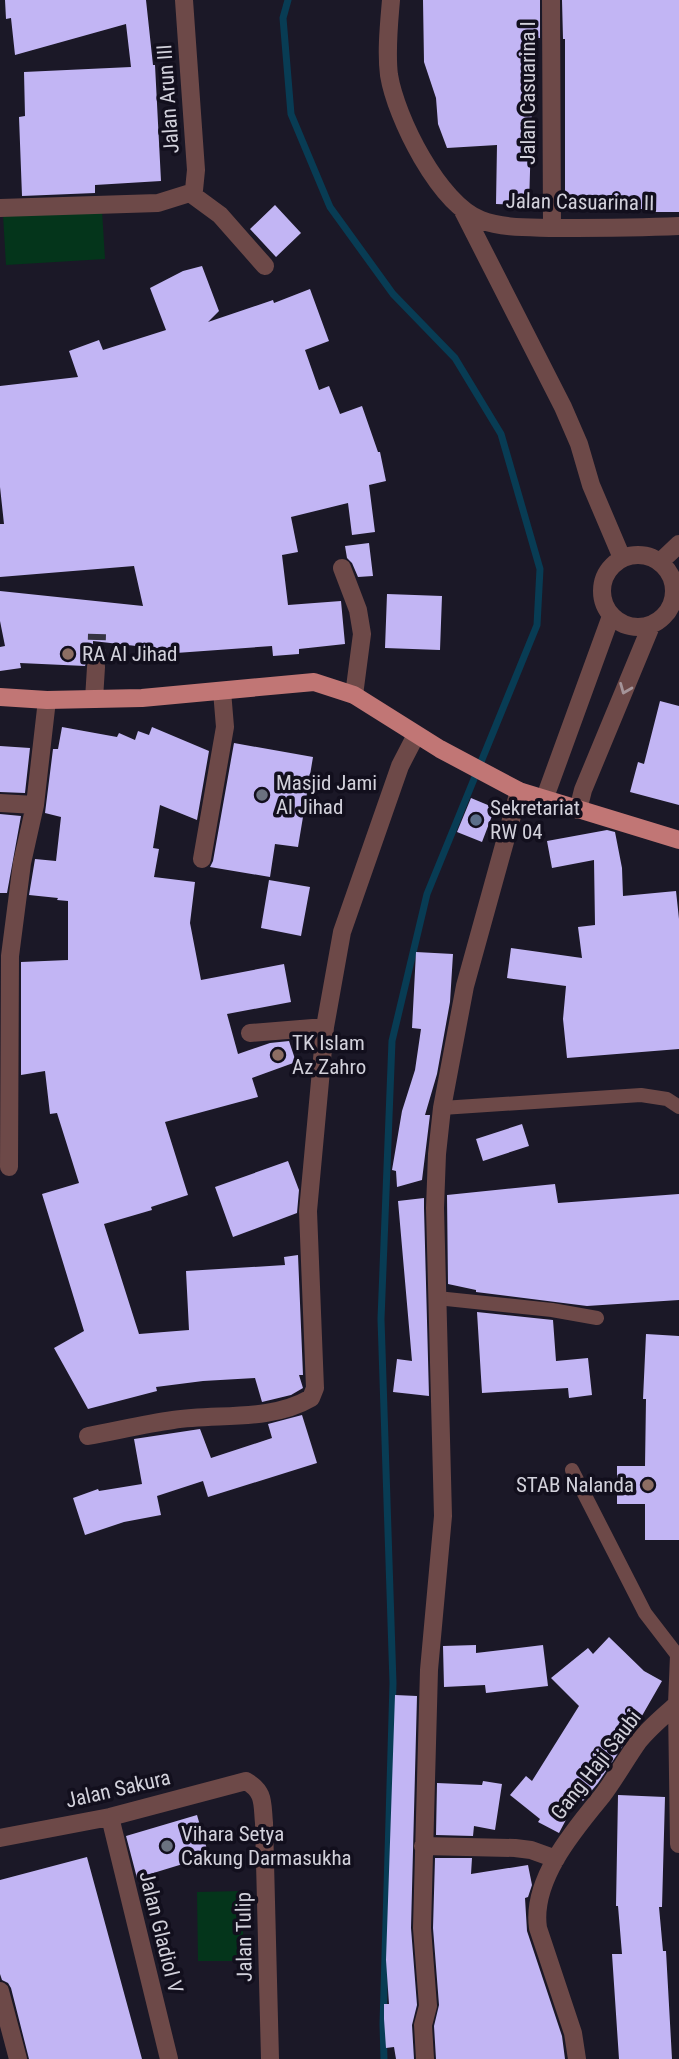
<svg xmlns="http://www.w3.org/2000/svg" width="679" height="2059" font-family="'Roboto Condensed',sans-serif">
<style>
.green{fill:#04351b}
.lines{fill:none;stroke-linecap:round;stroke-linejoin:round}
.stream{stroke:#083c54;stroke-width:7}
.building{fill:#c2b5f4}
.street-tunnel{stroke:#363442;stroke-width:18;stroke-dasharray:18 9;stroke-linecap:butt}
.lane{stroke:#6d4948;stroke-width:14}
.street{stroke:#6d4948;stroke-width:18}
.primary{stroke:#c17675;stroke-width:18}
.oneway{stroke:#a59499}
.education-dot{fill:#8d6e63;stroke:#120f1d;stroke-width:2.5}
.worship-dot{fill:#6b7280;stroke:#120f1d;stroke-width:2.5}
.service-dot{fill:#5c6f8a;stroke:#120f1d;stroke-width:2.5}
.labels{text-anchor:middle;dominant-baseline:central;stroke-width:7;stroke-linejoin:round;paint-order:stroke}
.street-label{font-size:21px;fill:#d2d1db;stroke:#120f1d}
.poi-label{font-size:21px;fill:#d2d1db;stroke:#120f1d;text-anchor:start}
</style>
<rect width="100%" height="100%" fill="#1b1827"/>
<path class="green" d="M102,210L105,259L6,265L3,215Z
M242,1891L244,1961H198L197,1892Z"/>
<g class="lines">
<path class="stream" d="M288,0L283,18L291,114L330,207L393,294L455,358L501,434L540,569L537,625L427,894L392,1041L381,1319L393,1683L383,2024L384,2059"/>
</g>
<path class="building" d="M5,0H146L153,65H155L161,181L95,185V193L22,196L19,117L25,116L24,72L131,67L126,24L15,55L11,18L6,19Z
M423,0H540V38H534L529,205L496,204L497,145L447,148L438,124L436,98L424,62Z
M562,0H679V212H646V209H565V39H563Z
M275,205L301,233L276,257L250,229Z
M202,266L219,311L208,322L273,300L274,303L310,289L329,341L305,350L319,390L329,386L340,414L362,406L378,452H380L386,481L369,485L375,532L352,535L348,503L291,517L298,552L282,555L288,605L341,601L345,644L299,649V654L273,656L272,646L162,654V649L93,641V656L87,660L85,666L20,663L21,668L0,671V647L5,646L0,621V591L143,606L134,566L0,577V524H4L0,487V386L78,377L69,351L99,340L103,350L166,330L150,288L183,271Z
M369,543L373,576L358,577L352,563L347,558L345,546Z
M387,594L442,596L440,650L385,648Z
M660,701L679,706V805L630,792L638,762L644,764Z
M62,727L117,737L119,733L135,740L138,731L149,735L152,727L209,751L197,820L160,805L153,848L159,849L154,877L195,882L190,923L201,980L284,964L291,1002L227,1014L238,1054L270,1043L289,1041L296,1062L252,1078L258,1097L165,1122L188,1195L151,1207L152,1210L104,1224L139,1334L189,1330L186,1271L285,1265L284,1257L298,1255L303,1375H299L303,1388L291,1395L262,1402L255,1378L203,1381L156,1387L157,1391L88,1409L54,1348L84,1331L42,1194L79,1183L57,1113L50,1114L45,1071L21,1075V962L68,960V901L57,900L58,898L29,895L35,859L56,861L61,817L45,813L53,749H58Z
M234,743L313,757L298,847L275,844L270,877L210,867L213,861Z
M0,746L30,748L25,793L0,792Z
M471,798L495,808L482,842L457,832Z
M0,814L21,816L7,893H0Z
M607,830L615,832L622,868L623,896L676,891L679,919V1049L567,1058L563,1019L566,986L507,978L511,948L582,958L578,927L595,925L594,860L552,868L547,841Z
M269,880L310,887L301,936L261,928Z
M416,952L453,954L450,1002L437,1074L425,1115H430L422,1180L397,1187L396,1171L392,1170L402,1111L415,1070L421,1029L412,1028Z
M522,1124L529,1146L483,1161L476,1139Z
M288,1161L299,1190L297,1213L233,1237L215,1187Z
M555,1184L558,1203L679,1194V1300L587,1306L476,1292V1290L448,1284L447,1195Z
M424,1198V1208L429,1396L393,1392L397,1359L412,1361L398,1201Z
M477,1312L553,1320L556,1361L588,1358L592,1395L569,1398L568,1388L482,1393Z
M646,1334L679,1336V1540H645V1504H617V1466H645L646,1399H643Z
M302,1415L317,1463L208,1497L203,1481L157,1496L161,1515L124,1522L85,1535L73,1498L98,1489L99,1491L142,1484L134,1439L200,1429L211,1458L272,1438L268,1424Z
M609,1637L644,1671L662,1681L635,1728L598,1783L583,1801L578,1797L559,1833L538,1822L540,1819L510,1795L526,1776L532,1781L579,1706L551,1678L588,1648L593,1654Z
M476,1645V1653L543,1645L548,1686L486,1693L485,1685L444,1687L443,1646Z
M395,1695L417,1696L411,1928L417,2005L412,2025L414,2059H396L394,2047L386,2048L384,2019V2004H389L386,1960Z
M483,1781L502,1784L495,1830L474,1826L473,1836L436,1835L437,1783L482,1785Z
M618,1795L665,1797L662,1907H659L663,1951H666L672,2059H619L612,1954H622L618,1906H616Z
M197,1815L209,1856L137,1878L126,1836Z
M87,1857L142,2059H29L11,1988L8,1983L2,1980L0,1974V1880Z
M435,1858H472L471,1874L528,1865L532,1885L528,1897L525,1898L527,1931L562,2036L565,2059H436L434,2026L439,2005L433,1928Z"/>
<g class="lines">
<path class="street-tunnel" d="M96,667L97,634"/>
<path class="lane" d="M442,1108L641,1095L667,1099L679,1107
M437,1298L552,1310L597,1318
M572,1470L645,1613L678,1656"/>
<path class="street" d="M184,0L196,170L194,190L190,193
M391,0C389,24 386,51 389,75C396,118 439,204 481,220C505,229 531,227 556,228C597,228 638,228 679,226
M551,0L552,227
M0,208L158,203L190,193L220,215L265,266
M463,211L563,407L579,444L591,485L622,558
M602 591a36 36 0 1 1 72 0a36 36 0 1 1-72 0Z
M660,562L679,544
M342,568L358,610L362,634L354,695
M94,699L96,667
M544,800L611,616
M0,803L35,805
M578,810L583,790L651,626
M202,859L225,727L222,691
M250,1033L325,1027
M9,1167L10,956L22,863L35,805L47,700
M88,1436C116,1431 144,1424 173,1420C218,1413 270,1422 311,1398L315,1388L308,1211L325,1027L342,932L400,766L416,735
M679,1655L677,1704L679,1844
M110,1817L169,2059
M0,1838L110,1817L246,1781C265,1792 262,1803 264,1823L270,2059
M423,1846L515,1848L531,1850L556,1859
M0,1991L18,2059
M425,2059L423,2025L428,2006L422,1928L429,1670L443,1516L435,1208L437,1154L442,1108L465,986L519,791
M577,2059L573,2033L538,1928C531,1880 574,1830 602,1796C615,1779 626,1759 638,1742C649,1728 664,1716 677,1704"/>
<path class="primary" d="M0,697L47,700L142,698L314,682L354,695L440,749L519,791L679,840"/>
</g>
<defs><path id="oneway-chevron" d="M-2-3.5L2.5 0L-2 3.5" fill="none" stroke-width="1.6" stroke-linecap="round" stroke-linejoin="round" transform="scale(1.75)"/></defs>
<use class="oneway" href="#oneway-chevron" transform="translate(625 689) rotate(112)"/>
<g class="education-dot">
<circle cx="68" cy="654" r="7"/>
<circle cx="278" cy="1055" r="7"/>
<circle cx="648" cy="1485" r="7"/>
</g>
<g class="worship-dot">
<circle cx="262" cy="795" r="7"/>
<circle cx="167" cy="1846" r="7"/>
</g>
<circle class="service-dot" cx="476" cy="820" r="7"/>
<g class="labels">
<g class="street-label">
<text transform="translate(528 93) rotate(-90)">Jalan Casuarina I</text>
<text transform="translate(168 99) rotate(-94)">Jalan Arun III</text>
<text transform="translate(580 202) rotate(1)">Jalan Casuarina II</text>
<text transform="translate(596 1765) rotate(-52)">Gang Haji Saubi</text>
<text transform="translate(118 1789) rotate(-13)">Jalan Sakura</text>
<text transform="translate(161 1932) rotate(76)">Jalan Gladiol V</text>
<text transform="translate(244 1937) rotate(-91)">Jalan Tulip</text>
</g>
<g class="poi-label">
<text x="82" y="654">RA Al Jihad</text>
<text x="276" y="783">Masjid Jami<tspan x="276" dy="24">Al Jihad</tspan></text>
<text x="490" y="808">Sekretariat<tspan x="490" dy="24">RW 04</tspan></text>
<text x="292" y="1043">TK Islam<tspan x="292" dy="24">Az Zahro</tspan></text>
<text x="634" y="1485" text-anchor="end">STAB Nalanda</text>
<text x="181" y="1834">Vihara Setya<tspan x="181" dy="24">Cakung Darmasukha</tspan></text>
</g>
</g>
</svg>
